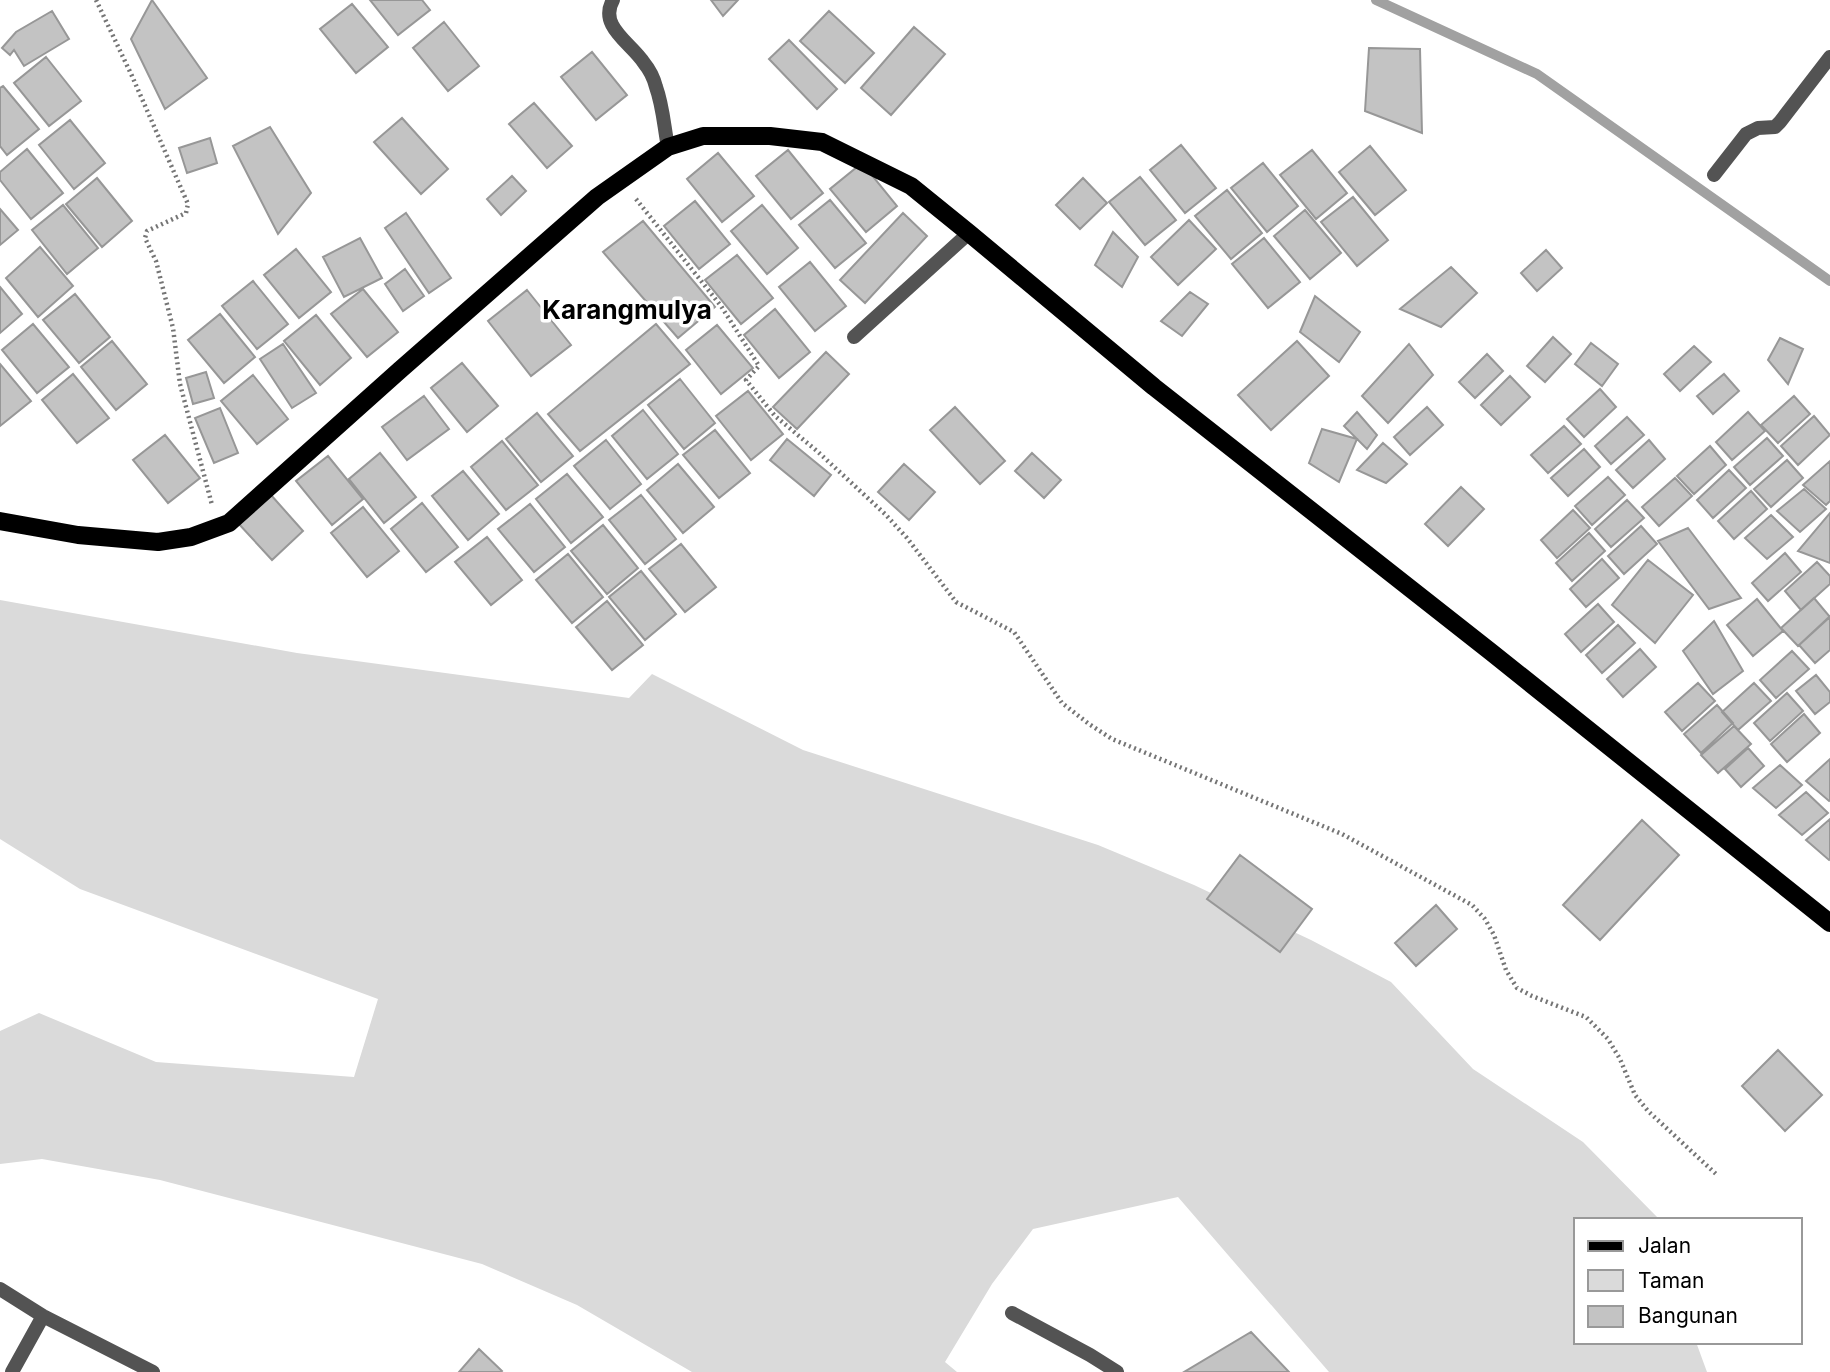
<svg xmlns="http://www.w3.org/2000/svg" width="1830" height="1372" font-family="Inter,sans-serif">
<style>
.green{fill:#dadada}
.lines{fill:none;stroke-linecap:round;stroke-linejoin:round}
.stream{stroke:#a1a1a1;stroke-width:10}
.building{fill:#c3c3c3;stroke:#979797;stroke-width:2}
.path{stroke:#757575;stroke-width:4.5;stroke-dasharray:2 3.5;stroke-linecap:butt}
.street{stroke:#535353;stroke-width:14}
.primary{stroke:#000;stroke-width:18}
.labels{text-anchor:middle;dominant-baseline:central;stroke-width:7;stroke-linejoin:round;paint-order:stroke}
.quarter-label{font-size:26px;font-weight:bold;fill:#000;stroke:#fff}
</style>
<rect width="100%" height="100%" fill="#fff"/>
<path class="green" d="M0,600L297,653L629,698L652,674L803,750L1098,845L1194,885L1311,940L1391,982L1473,1069L1583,1142L1660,1220H1576V1342H1696L1707,1372H1329L1178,1197L1033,1229L992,1284L945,1362L957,1372H692L577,1305L482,1264L160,1180L42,1159L0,1164V1031L39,1013L156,1062L354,1077L378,999L80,889L0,839Z"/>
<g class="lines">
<path class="stream" d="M1376,0L1537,74L1830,281"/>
</g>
<path class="building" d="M152,0L207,78L165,109L131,39Z
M370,0H422L430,10L398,35Z
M711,0H738L723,16Z
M352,4L388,47L356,73L320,29Z
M52,11L69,39L24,66L14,50L10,55L2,48L16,32Z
M829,11L874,53L845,83L800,41Z
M444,22L479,66L448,91L413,48Z
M914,27L945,54L891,115L861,88Z
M789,40L837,89L817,109L769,59Z
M1369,48L1420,49L1422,133L1365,111Z
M592,52L627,95L596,120L561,77Z
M46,57L81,101L49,126L14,83Z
M3,86L39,129L7,155L0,146V88Z
M534,103L572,146L547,168L509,124Z
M402,118L448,169L421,194L374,142Z
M70,120L105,163L74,189L39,145Z
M270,127L311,193L278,234L233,146Z
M210,138L217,163L187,173L179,148Z
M1181,145L1216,188L1185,213L1150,170Z
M1370,146L1406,190L1375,215L1339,172Z
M27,149L63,193L31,219L0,180V172Z
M788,150L823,193L791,219L756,176Z
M1312,150L1347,193L1316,219L1280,175Z
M718,153L754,196L722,222L687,179Z
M862,163L897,206L866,232L830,189Z
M1263,163L1298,206L1267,232L1231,188Z
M512,176L526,191L501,215L487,199Z
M1140,177L1176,220L1145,245L1109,202Z
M97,178L132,221L102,247L66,204Z
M1083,178L1107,203L1080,229L1056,205Z
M1227,190L1262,233L1231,259L1195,216Z
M1353,197L1388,240L1357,266L1321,222Z
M830,200L866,243L835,268L799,225Z
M695,201L730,244L699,269L664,226Z
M63,205L98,248L67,274L32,230Z
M762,205L798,248L767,274L731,231Z
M0,209L18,230L0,245Z
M1305,210L1341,253L1310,279L1274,236Z
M406,213L451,278L429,293L385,228Z
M903,213L927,236L865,303L840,280Z
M1189,220L1216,249L1178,285L1151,257Z
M643,221L715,307L678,338L603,252Z
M1113,232L1138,257L1122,287L1095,265Z
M360,238L382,278L344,297L323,257Z
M1264,238L1300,282L1268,308L1232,264Z
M40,247L73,286L38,317L6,278Z
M296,249L331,292L299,318L264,275Z
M1546,250L1562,268L1537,291L1521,273Z
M737,255L773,298L741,324L705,280Z
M810,262L846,306L815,331L779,287Z
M1451,267L1477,293L1441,327L1400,309Z
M405,269L424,296L403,311L385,284Z
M253,281L288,324L257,349L222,306Z
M0,287L22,314L0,333Z
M363,289L398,332L367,357L331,314Z
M527,290L571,345L531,376L488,321Z
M1190,292L1208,304L1182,336L1161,321Z
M75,294L110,337L79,363L43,320Z
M1315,296L1360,332L1339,362L1300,332Z
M775,309L810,352L779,378L744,335Z
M220,314L255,357L224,383L188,340Z
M316,315L351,358L320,385L284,341Z
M33,324L69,367L37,393L2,350Z
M656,324L690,364L580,451L548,414Z
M717,325L753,368L721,394L686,350Z
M1553,337L1571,354L1545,382L1527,366Z
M1780,338L1803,349L1788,384L1768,360Z
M112,341L147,384L116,410L81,367Z
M1297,341L1329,376L1271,430L1238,395Z
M1591,343L1618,364L1602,386L1575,364Z
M283,344L316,393L292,408L260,359Z
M1409,344L1433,375L1388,423L1362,396Z
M1694,346L1711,362L1680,391L1664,374Z
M826,352L849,374L797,429L773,407Z
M1487,354L1503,371L1475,398L1459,382Z
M462,363L498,406L467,432L431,388Z
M0,364L31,401L0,426Z
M206,372L214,398L193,404L186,378Z
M73,374L109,418L77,443L42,400Z
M1724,374L1739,391L1713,414L1697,396Z
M253,375L288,419L257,444L221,401Z
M1510,376L1530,397L1501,425L1481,405Z
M680,379L715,423L684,449L648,405Z
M1600,389L1616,407L1584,437L1567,419Z
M748,391L783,434L751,460L716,416Z
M424,396L449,429L407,460L382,427Z
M1794,396L1810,414L1778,443L1761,425Z
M955,407L1005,461L980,484L930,430Z
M1427,407L1443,425L1410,455L1394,437Z
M220,408L238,453L214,463L195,418Z
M643,410L678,454L647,479L612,436Z
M1357,412L1377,435L1367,449L1344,426Z
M1748,412L1765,431L1732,460L1716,442Z
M537,413L573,456L541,482L506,439Z
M1814,416L1830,435L1798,465L1781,446Z
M1627,417L1644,435L1611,464L1595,446Z
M1564,426L1581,444L1548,473L1531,455Z
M1322,429L1357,439L1339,482L1309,463Z
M715,430L750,473L719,498L683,455Z
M165,435L200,478L168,503L133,460Z
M1767,438L1783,456L1750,485L1734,467Z
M787,439L831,475L814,496L770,460Z
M606,440L641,484L610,509L574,466Z
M1649,440L1665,459L1633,488L1616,470Z
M502,441L538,485L506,510L471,467Z
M1383,443L1407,464L1386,483L1357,470Z
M1710,446L1726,465L1694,494L1677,476Z
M1584,449L1600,467L1568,496L1551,478Z
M380,453L416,497L384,523L349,479Z
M1032,453L1061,480L1044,498L1015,471Z
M328,456L363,499L332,525L296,481Z
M1787,460L1803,478L1771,507L1754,489Z
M1830,461V501L1826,505L1803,485Z
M678,464L714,507L683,533L647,490Z
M904,464L935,492L909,520L878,492Z
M1729,470L1746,488L1713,518L1697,500Z
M463,471L499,514L468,540L432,496Z
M567,474L603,517L571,543L536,499Z
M1608,477L1625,495L1592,525L1575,506Z
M1675,478L1692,496L1659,526L1642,507Z
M1461,487L1484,509L1448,546L1425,524Z
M1804,489L1826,509L1800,532L1777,511Z
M1751,491L1767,509L1734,539L1718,521Z
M271,495L303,531L272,560L238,523Z
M641,495L676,539L645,564L609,520Z
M1627,500L1644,518L1611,547L1595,529Z
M422,503L458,547L426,572L391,529Z
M530,504L565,547L534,572L498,529Z
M363,507L399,551L367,577L331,533Z
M1573,510L1590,528L1557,558L1541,540Z
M1830,513V563L1798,551Z
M1771,515L1793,537L1767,559L1745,538Z
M603,525L638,568L607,594L571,551Z
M1641,526L1657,544L1624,574L1608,556Z
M1688,528L1741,598L1709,609L1658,541Z
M1589,533L1605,551L1572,581L1556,563Z
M487,537L522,580L491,605L455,562Z
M681,544L716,587L685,612L649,569Z
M1785,553L1801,572L1768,601L1752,583Z
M568,554L603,597L572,623L536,580Z
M1602,559L1619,578L1586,607L1570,589Z
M1648,560L1693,595L1655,643L1612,605Z
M1817,562L1830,576V584L1801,610L1785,591Z
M641,571L676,614L645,640L609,597Z
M1814,598L1830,617L1798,646L1781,628Z
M1757,599L1783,631L1753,656L1727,625Z
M607,601L643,645L612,670L576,627Z
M1598,604L1614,622L1581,652L1565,634Z
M1830,616V650L1815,663L1799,645Z
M1714,621L1743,671L1713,694L1683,651Z
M1618,625L1635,643L1602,673L1586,655Z
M1640,649L1656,667L1623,697L1607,679Z
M1792,651L1809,669L1776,698L1760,680Z
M1816,675L1830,692V702L1815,714L1796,691Z
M1698,683L1715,701L1682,731L1665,712Z
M1754,683L1771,701L1738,730L1722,712Z
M1787,693L1803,711L1770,741L1754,723Z
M1717,705L1733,723L1701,753L1684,734Z
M1804,714L1820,733L1787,762L1771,744Z
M1734,726L1751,744L1718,773L1701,755Z
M1748,748L1764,766L1741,787L1725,769Z
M1830,759V800L1829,801L1806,781Z
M1780,765L1802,785L1776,808L1753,788Z
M1806,792L1828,813L1802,835L1779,815Z
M1830,819V859L1829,860L1806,840Z
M1642,820L1679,855L1600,940L1563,905Z
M1240,855L1312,909L1280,952L1207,899Z
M1436,905L1457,929L1416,966L1395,943Z
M1778,1050L1822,1095L1785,1131L1742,1086Z
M1251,1332L1289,1372H1184Z
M479,1349L502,1371L501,1372H459Z"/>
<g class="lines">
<path class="path" d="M96,0L132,76L188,204L186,213L147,231L145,238L156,261L173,328L180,384L212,505
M636,199L721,306L759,366L746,380L775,416L817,451L885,514L907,538L956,602L1014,632L1062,703L1089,724L1112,739L1342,834L1472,905L1485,919L1494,935L1506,970L1517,988L1532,996L1586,1017L1608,1039L1620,1059L1635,1095L1648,1111L1716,1174"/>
<path class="street" d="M613,0C598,26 631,43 644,63C649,69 654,79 656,87C663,106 664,127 668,147
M1714,175L1746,134L1758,128L1775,127L1780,122L1830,57
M854,337L969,233
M0,1289L43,1316L153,1372
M1012,1313L1090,1355L1117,1372
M12,1372L43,1316"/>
<path class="primary" d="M0,521L78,535L158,542L191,537L229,523L400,370L597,197L668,147L703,136H770L822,142L911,186L969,233L1154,387L1491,652L1830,923"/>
</g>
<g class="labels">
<g class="quarter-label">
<text x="627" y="309">Karangmulya</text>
</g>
</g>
<rect x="1574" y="1218" width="228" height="126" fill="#ffffff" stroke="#999999" stroke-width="2"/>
<rect x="1588" y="1241" width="35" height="10" fill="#000000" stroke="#999999" stroke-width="2"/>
<text x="1638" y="1253" font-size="21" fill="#000000">Jalan</text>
<rect x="1588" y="1270" width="35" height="21" fill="#dadada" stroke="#999999" stroke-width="2"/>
<text x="1638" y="1288" font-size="21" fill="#000000">Taman</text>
<rect x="1588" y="1306" width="35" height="21" fill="#c3c3c3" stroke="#999999" stroke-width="2"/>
<text x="1638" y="1323" font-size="21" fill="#000000">Bangunan</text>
</svg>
